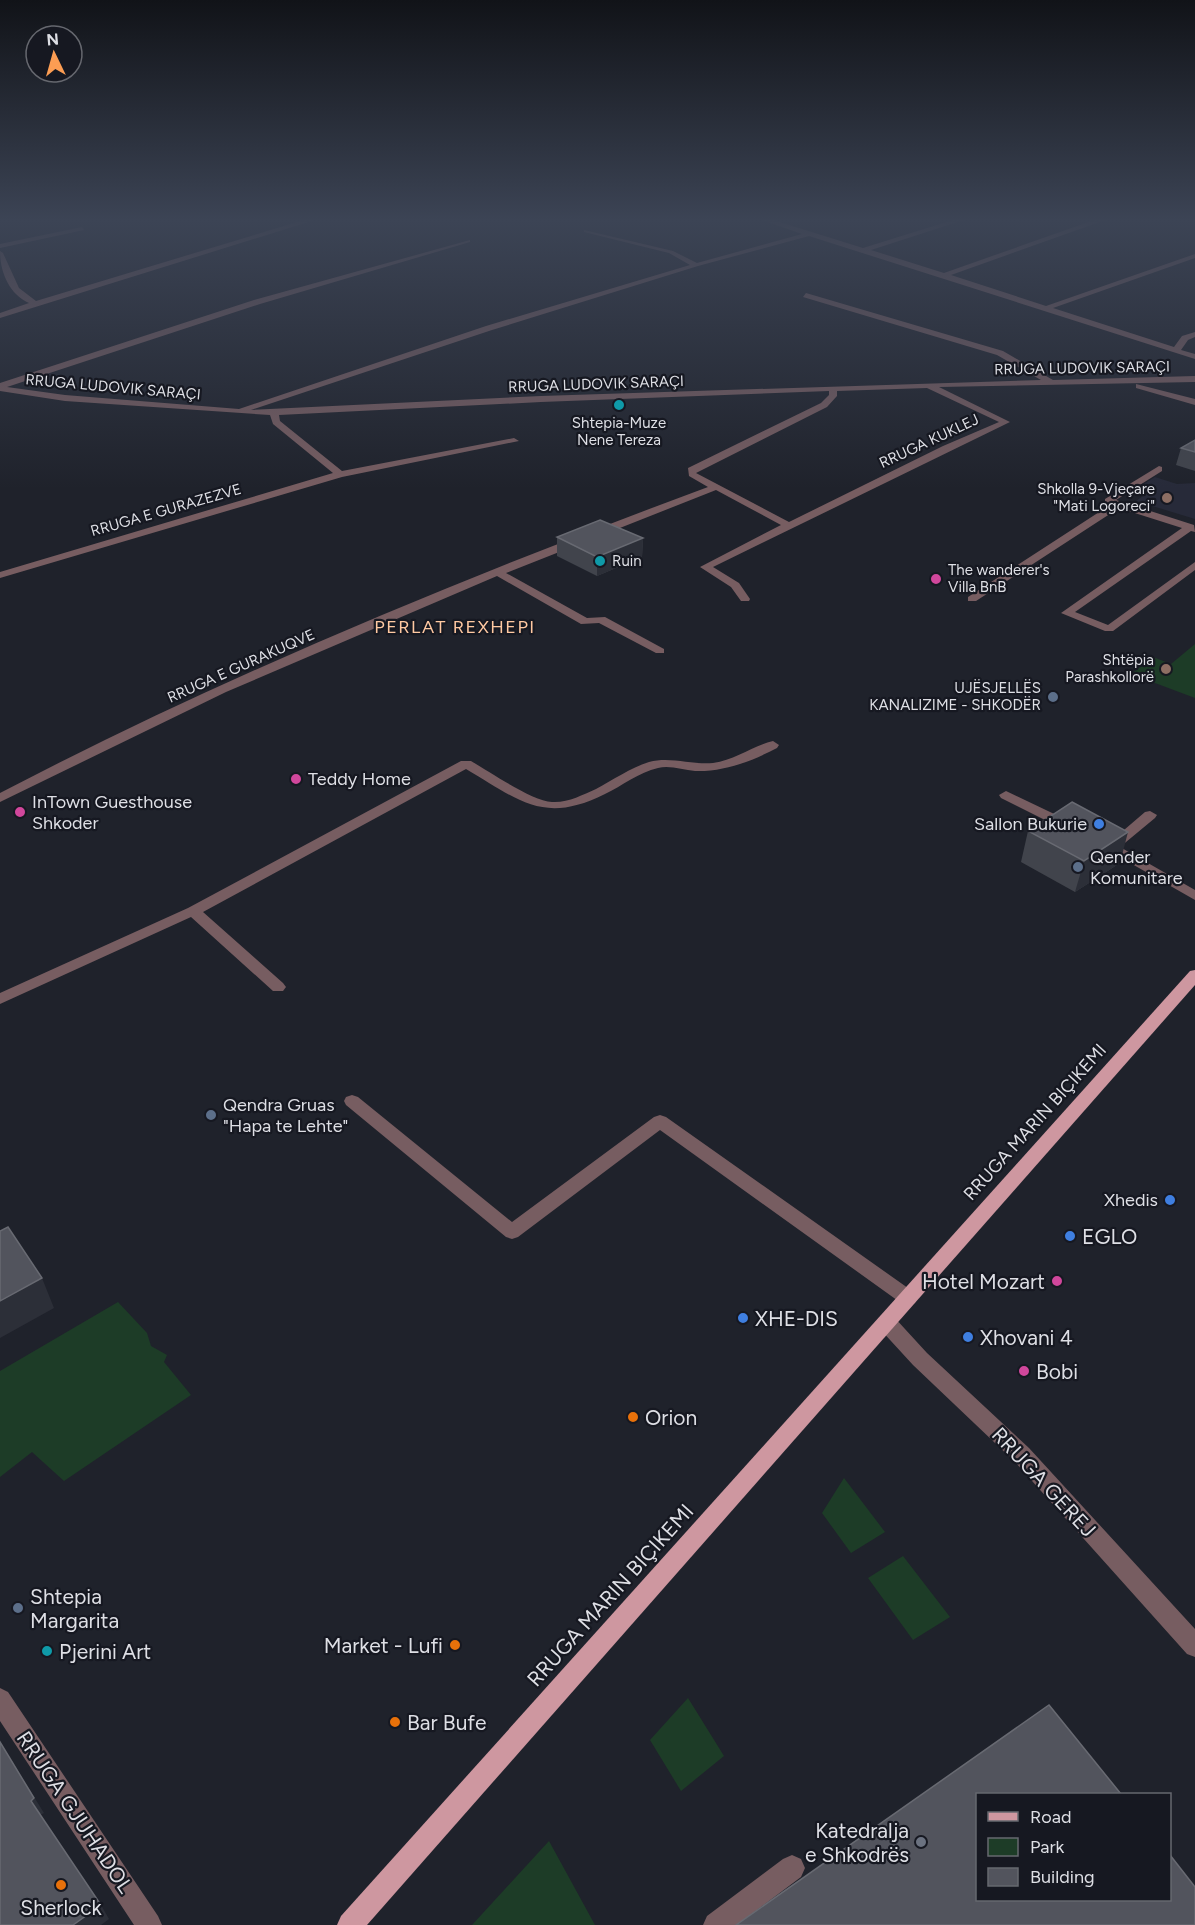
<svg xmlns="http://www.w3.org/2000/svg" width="1195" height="1925" font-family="Figtree,sans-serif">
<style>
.built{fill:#272a39}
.green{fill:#1d3c27}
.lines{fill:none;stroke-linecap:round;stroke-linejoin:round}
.minor{fill:#775d61;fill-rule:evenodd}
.major{fill:#ce97a0;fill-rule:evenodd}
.wall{fill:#41444c}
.shaded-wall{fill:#2c2f38}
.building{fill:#52545d;stroke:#686a72;stroke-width:1.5}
.culture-dot{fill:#0f9aa8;stroke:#161821;stroke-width:2}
.education-dot{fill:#8d6e63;stroke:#161821;stroke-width:2}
.hotel-dot{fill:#d1479c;stroke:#161821;stroke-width:2}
.service-dot{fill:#5c6f8a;stroke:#161821;stroke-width:2}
.shop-dot{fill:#3f7fe0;stroke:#161821;stroke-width:2}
.food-dot{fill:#e8710a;stroke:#161821;stroke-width:2}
.worship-dot{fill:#6b7280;stroke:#161821;stroke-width:2}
.labels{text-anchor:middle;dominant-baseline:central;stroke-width:4.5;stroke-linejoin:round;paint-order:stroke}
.far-street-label{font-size:15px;fill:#dedfe5;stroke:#161821}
.far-poi-label{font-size:15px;fill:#dedfe5;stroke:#161821;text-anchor:end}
.far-quarter-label{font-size:18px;letter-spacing:1.5px;fill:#ffc9a2;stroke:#161821}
.poi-label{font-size:18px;fill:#dedfe5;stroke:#161821;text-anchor:start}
.street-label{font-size:18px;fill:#dedfe5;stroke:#161821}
.near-poi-label{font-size:21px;fill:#dedfe5;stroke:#161821;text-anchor:start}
.near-street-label{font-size:21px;fill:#dedfe5;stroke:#161821}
</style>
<rect width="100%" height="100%" fill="#1f222b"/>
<path class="built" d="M1155,477L1177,484L1195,483V519L1136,501L1143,496L1131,492Z"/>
<path class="green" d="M1195,644V698L1131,674L1153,657L1171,664Z
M118,1302L147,1333L151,1346L167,1355L164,1362L191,1395L64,1481L32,1452L0,1477V1371Z
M844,1478L885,1532L851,1553L822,1513Z
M903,1556L950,1617L913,1640L868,1578Z
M688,1698L724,1756L681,1791L650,1740Z
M549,1841L595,1925H472Z"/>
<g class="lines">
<path class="minor" d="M307,219H318L0,318V313L29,303C9,294 0,272 0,251L3,253L19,288L36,301Z
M759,219H770L863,248L956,219H967L871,250L944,273L1097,219H1108L951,275L1046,306L1195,254V258L1053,308L1174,347L1182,336L1195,332V337L1188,340L1181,350L1195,354V359L809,236L698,266L492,330L251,410L541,396L1041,380L997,355L803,297L806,293L1003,351L1053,380L1195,376V382L939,387L1010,422L713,567L739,583L750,599L749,601H741L731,587L700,567L781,525L716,490L506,573L587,618L605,617L664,649V653H656L599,623L581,624L497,576L226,692L0,802V793C228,674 468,576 708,487L689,476L688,468L821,403L829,395V391L541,402L279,415L280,421L342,471L514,438L519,441L342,477L0,578V572L333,473L273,424L270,415L65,401L0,391V383L254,300L470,240V242L260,304L7,387L65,395L239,409L486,326L690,265L669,253L584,232V230L673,251L697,263L802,234ZM927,388L999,422L943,446L789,522L696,473L827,407L837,396V391Z
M82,227L84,230L0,248V244Z
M1136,384L1195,399V405L1136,388Z
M1159,466L1162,467V471L1116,500L1194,525L1195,532L1191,531L1075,612L1108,625L1195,562V570L1113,631H1105L1061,613L1182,528L1119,508L976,601H968V597L1110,505L1105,503V499Z
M773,741L779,745L777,748C752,761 724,772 695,771C683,770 670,765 658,768C639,772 622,786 605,794C543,825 519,800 466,769L203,912L283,983L286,987L283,991H273L191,917L0,1004V993L188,908L461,761H471C490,772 532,801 552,802C568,803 582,795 596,789C613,780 630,768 649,762C670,756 691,765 713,763C735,760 752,746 773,741Z
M1006,791L1071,822L1073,825L1071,828H1061L1001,798L999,795Z
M1150,811L1157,815L1155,818L1120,847L1195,890V900L1097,844L1104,840L1110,842L1145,812Z
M352,1095L358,1097L512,1222L654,1117L660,1115L666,1117L915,1293L917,1298L915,1303L908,1306L901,1303L660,1130L518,1237L512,1239L506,1237L346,1105L344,1101L346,1097Z
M887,1315L894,1317L927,1353L1029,1448L1195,1629V1657L1187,1654L1015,1462L913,1365L880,1329L877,1323L880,1317Z
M0,1688L8,1692L158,1916L162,1925H134L0,1721Z
M792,1855L801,1859L805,1868L801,1877L737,1925H703L707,1916L783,1859Z"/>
<path class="major" d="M1195,970V985L367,1925H337L341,1916L1190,971Z"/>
</g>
<path class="wall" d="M1195,440V471L1176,465L1181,448Z
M557,537L643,538L642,557L597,576L557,556Z
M1028,831L1120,863L1075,892L1021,862Z"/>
<path class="shaded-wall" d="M643,538L642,557L597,576V557Z
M1128,832L1120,863L1075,892L1084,861Z
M42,1278L54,1308L0,1338V1301Z
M0,1742L44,1813L40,1815L31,1801Z
M101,1905L109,1919L101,1925H73Z"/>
<path class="building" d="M1195,440V452L1181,448Z
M600,520L643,538L597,557L557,537Z
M1072,802L1128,832L1084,861L1028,831Z
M8,1227L42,1278L0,1301V1231Z
M1049,1705L1121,1794H978V1899H1170V1855L1195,1887V1925H736Z
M0,1742L34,1798L31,1801L101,1905L73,1925H0Z"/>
<linearGradient id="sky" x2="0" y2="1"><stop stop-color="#111318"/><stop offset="0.45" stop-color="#3c4455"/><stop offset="1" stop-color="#3c4455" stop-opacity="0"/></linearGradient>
<rect width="1195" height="489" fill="url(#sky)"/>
<g class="culture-dot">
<circle cx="619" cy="405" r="6"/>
<circle cx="600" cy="561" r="6"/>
<circle cx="47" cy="1651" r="6"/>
</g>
<g class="education-dot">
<circle cx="1167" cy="498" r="6"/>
<circle cx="1166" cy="669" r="6"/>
</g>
<g class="hotel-dot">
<circle cx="936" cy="579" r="6"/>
<circle cx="296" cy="779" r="6"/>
<circle cx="20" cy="812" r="6"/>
<circle cx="1057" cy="1281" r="6"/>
<circle cx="1024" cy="1371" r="6"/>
</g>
<g class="service-dot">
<circle cx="1053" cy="697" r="6"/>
<circle cx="1078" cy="867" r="6"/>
<circle cx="211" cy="1115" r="6"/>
<circle cx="18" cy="1608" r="6"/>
</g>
<g class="shop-dot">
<circle cx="1099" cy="824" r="6"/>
<circle cx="1170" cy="1200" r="6"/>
<circle cx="1070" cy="1236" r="6"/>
<circle cx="743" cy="1318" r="6"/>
<circle cx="968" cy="1337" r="6"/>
</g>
<g class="food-dot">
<circle cx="633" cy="1417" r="6"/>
<circle cx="455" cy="1645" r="6"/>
<circle cx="395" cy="1722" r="6"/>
<circle cx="61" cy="1885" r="6"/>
</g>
<circle class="worship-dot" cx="921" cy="1842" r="6"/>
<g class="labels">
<g class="far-street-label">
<text transform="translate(1082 368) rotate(-1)">RRUGA LUDOVIK SARAÇI</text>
<text transform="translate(596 384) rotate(-2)">RRUGA LUDOVIK SARAÇI</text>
<text transform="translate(113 387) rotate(5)">RRUGA LUDOVIK SARAÇI</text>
<text transform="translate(929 441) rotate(-25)">RRUGA KUKLEJ</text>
<text transform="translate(166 510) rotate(-16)">RRUGA E GURAZEZVE</text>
<text transform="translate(241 666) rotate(-24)">RRUGA E GURAKUQVE</text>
</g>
<g class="far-poi-label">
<text x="619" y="423" text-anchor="middle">Shtepia-Muze<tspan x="619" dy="17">Nene Tereza</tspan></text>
<text x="1155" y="489">Shkolla 9-Vjeçare<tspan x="1155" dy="17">"Mati Logoreci"</tspan></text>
<text x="612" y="561" text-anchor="start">Ruin</text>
<text x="948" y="570" text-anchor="start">The wanderer's<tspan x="948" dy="17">Villa BnB</tspan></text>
<text x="1154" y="660">Shtëpia<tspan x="1154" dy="17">Parashkollorë</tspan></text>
<text x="1041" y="688">UJËSJELLËS<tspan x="1041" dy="17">KANALIZIME - SHKODËR</tspan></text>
</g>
<g class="far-quarter-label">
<text x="455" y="627">PERLAT REXHEPI</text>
</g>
<g class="poi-label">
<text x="308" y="779">Teddy Home</text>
<text x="32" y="802">InTown Guesthouse<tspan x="32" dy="21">Shkoder</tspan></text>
<text x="1087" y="824" text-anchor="end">Sallon Bukurie</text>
<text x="1090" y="857">Qender<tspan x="1090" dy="21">Komunitare</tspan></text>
<text x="223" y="1105">Qendra Gruas<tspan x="223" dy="21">"Hapa te Lehte"</tspan></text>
<text x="1158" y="1200" text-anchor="end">Xhedis</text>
</g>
<g class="street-label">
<text transform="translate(1035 1122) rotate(-48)">RRUGA MARIN BIÇIKEMI</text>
</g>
<g class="near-poi-label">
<text x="1082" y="1236">EGLO</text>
<text x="1045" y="1281" text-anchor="end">Hotel Mozart</text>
<text x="755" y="1318">XHE-DIS</text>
<text x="980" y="1337">Xhovani 4</text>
<text x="1036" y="1371">Bobi</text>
<text x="645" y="1417">Orion</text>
<text x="30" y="1596">Shtepia<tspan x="30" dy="24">Margarita</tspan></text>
<text x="443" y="1645" text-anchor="end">Market - Lufi</text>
<text x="59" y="1651">Pjerini Art</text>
<text x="407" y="1722">Bar Bufe</text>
<text x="909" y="1830" text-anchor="end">Katedralja<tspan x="909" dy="24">e Shkodrës</tspan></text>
<text x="61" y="1907" text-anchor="middle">Sherlock</text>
</g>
<g class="near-street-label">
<text transform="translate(1044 1482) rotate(47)">RRUGA GEREJ</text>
<text transform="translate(610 1595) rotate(-48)">RRUGA MARIN BIÇIKEMI</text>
<text transform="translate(75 1812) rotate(56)">RRUGA GJUHADOL</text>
</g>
</g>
<rect x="976" y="1793" width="195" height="108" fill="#161821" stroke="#66686f" stroke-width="1.5"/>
<rect x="988" y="1812" width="30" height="9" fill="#ce97a0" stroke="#66686f" stroke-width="1.5"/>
<text x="1030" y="1823" font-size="18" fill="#dedfe5">Road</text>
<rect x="988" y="1838" width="30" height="18" fill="#1d3c27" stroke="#66686f" stroke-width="1.5"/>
<text x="1030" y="1853" font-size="18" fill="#dedfe5">Park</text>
<rect x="988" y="1868" width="30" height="18" fill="#52545d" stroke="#66686f" stroke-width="1.5"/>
<text x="1030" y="1883" font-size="18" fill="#dedfe5">Building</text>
<g transform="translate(54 54) rotate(355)"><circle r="28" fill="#161821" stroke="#66686f" stroke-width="1.5"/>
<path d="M0-4.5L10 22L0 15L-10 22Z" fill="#fc9d53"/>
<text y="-9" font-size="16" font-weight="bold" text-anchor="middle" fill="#dedfe5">N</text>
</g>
</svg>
